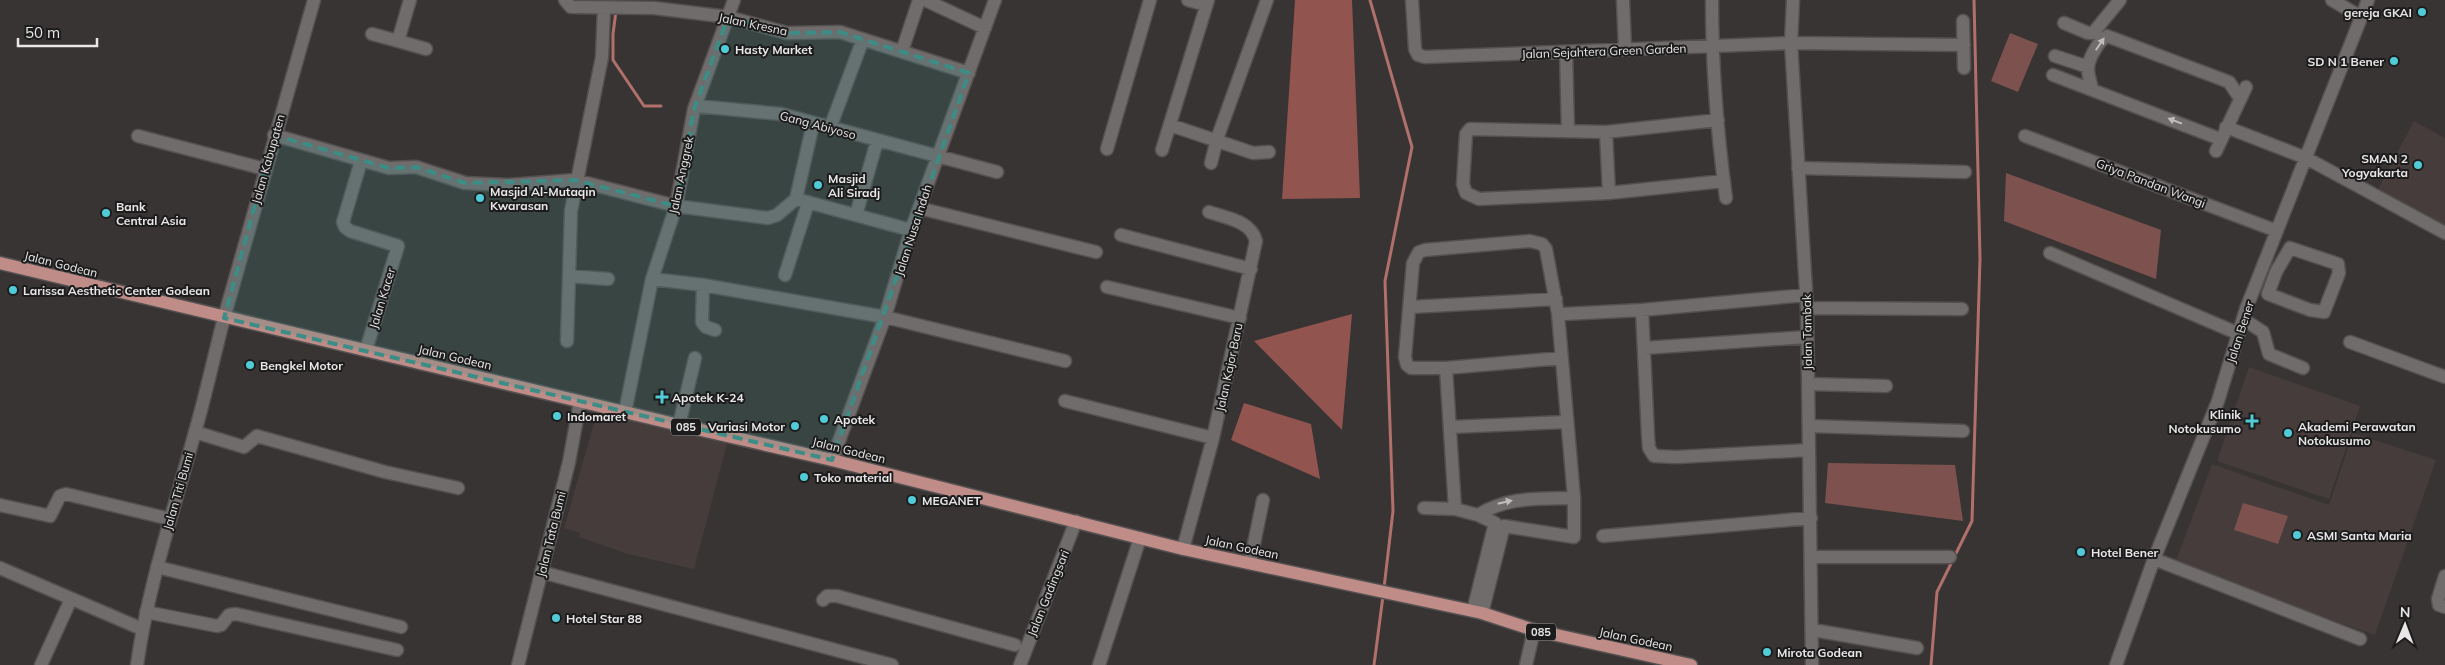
<svg xmlns="http://www.w3.org/2000/svg" width="2445" height="665" font-family="Mulish,sans-serif">
<style>
.built{fill:#463c3c}
.green{fill:#7d524e}
.forest{fill:#92544f}
.lines{fill:none;stroke-linecap:round;stroke-linejoin:round}
.stream{stroke:#b1706b;stroke-width:3}
.minor-casing{stroke:#545050;stroke-width:15}
.tertiary-casing{stroke:#545050;stroke-width:15}
.secondary-casing{stroke:#545050;stroke-width:15}
.primary-casing{stroke:#545050;stroke-width:15}
.minor{stroke:#706c6c;stroke-width:12}
.tertiary{stroke:#706c6c;stroke-width:12}
.secondary{stroke:#706c6c;stroke-width:12}
.primary{stroke:#bf8c88;stroke-width:12}
.oneway{fill:#bfbcbc}
.marked{fill:#3b8d86;fill-opacity:0.2;stroke:#3b8d86;stroke-width:4;stroke-dasharray:10 6;stroke-linejoin:round}
.poi-dot{fill:#52cbd8;stroke:#1d1c1c;stroke-width:2}
.labels{text-anchor:middle;dominant-baseline:central;stroke-width:4;stroke-linejoin:round;paint-order:stroke}
.shield{fill:#1d1c1c;stroke:#acaaaa;stroke-width:1}
.shield-label{font-size:11px;font-weight:bold;fill:#e9e7e7}
.poi-label{font-size:12px;font-weight:bold;fill:#e9e7e7;stroke:#1d1c1c;text-anchor:start}
.street-label{font-size:12px;fill:#e9e7e7;stroke:#1d1c1c}
</style>
<rect width="100%" height="100%" fill="#373433"/>
<path class="built" d="M2414,121L2445,138V231L2376,193Z
M2249,367L2360,406L2329,499L2217,461Z
M597,413L727,444L694,569L628,554L579,537L580,533L564,528Z
M2353,433L2436,460L2375,635L2174,566L2212,464L2329,505Z"/>
<path class="green" d="M2010,33L2038,44L2018,92L1991,81Z
M2006,173L2161,230L2156,279L2004,221Z
M1828,463L1955,465L1963,521L1825,503Z
M2243,503L2288,516L2278,544L2234,530Z"/>
<path class="forest" d="M1295,0H1352L1360,198L1282,199Z
M1352,314L1342,430L1254,341Z
M1244,403L1311,424L1320,479L1231,440Z"/>
<g class="lines">
<path class="stream" d="M1370,0L1412,147L1385,281L1393,511L1384,588
M616,11L613,34V60L644,106H661
M1374,665L1383,596
M1931,665L1937,592L1972,521L1980,259L1974,0"/>
<defs>
<path id="minor" d="M565,0L571,7L654,8L728,17L787,33L840,32L969,73
M925,0L985,28
M1188,0L1206,5
M1412,0L1415,49L1418,55L1425,57L1791,43L1964,45
M1623,0L1625,49
M1712,0C1712,66 1717,132 1726,198
M1793,0L1791,43L1807,308L1812,665
M2332,0L2361,17
M1963,21L1964,68
M2064,23L2088,33H2093L2120,0
M372,34L398,41L410,0
M398,41L426,49
M902,51L919,0
M1566,52L1568,131
M2055,56L2088,67
M2053,75L2220,139
M2092,89C2091,83 2088,76 2088,69C2088,59 2099,40 2107,36L2229,82L2240,98
M696,106L781,114L997,172
M1718,120L1606,132L1470,129L1466,134L1463,184L1466,193L1479,199L1609,193L1724,181
M1170,125L1253,153L1269,152
M2226,127L2306,158L2445,233
M830,128L863,39
M1606,132L1609,193
M274,135L389,168L416,167L465,183L507,185L575,180L676,206L768,218L777,215L796,199L911,230
M138,136L265,169
M2025,136L2277,231
M1107,149L1150,0
M1162,150L1208,0
M2216,151L2246,87
M361,161L343,222L345,227L350,231L398,246L366,350
M1211,163L1217,139L1267,0
M1798,168L1965,172
M796,199L813,124
M919,208L1096,252
M856,215L877,141
M1121,235L1251,269
M2290,248L2338,264L2339,273L2324,312L2310,310L2268,294L2276,272Z
M2050,253L2237,333
M785,275L808,203
M569,276L608,279
M652,279L703,285L885,317L1065,361
M703,285L702,322L706,327L715,330
M1107,287L1240,318
M1411,307L1556,299
M1807,308L1962,309
M1642,310L1648,436L1649,448L1654,456L1677,457L1809,450
M1564,314L1642,310L1806,295
M2243,319L2263,332L2269,354L2303,368
M567,341L571,211L602,57L604,8
M2350,342L2445,377
M1644,348L1807,337
M1446,368L1562,358
M1808,384L1886,386
M1065,401L1213,438
M625,412L652,279L676,206L694,109L734,0
M679,425L695,358
M1809,426L1963,431
M1451,427L1566,422
M195,432L244,447L257,436L385,472L458,488
M832,460L885,317L911,230L995,0
M0,505L50,516L60,496L66,494L170,519
M1424,508L1455,509L1478,515
M1455,509L1446,368H1411L1407,365L1405,357L1413,263L1419,252L1425,250L1530,241L1542,244L1546,249L1558,314L1574,498
M1603,536L1811,518
M1183,549L1213,438L1256,241C1251,221 1227,218 1209,212
M1812,557H1950
M2154,559L2360,639
M1250,563L1263,500
M157,567L401,627
M0,568L142,629
M541,572L892,665
M2445,576L2438,599L2439,605L2445,607
M823,600L827,596H837L1015,645
M1473,611L1495,523L1478,515C1509,496 1539,499 1574,498V537L1504,526L1482,613
M146,612L217,626L221,625L229,615L236,614L397,650
M1813,630L1917,648
M41,665L71,599
M1020,665L1076,521
M1099,665L1140,538
M1526,665L1534,630
M2116,665L2154,559L2218,401L2246,309L2368,0"/>
<path id="tertiary" d="M137,665C148,586 174,510 195,432C206,394 214,356 224,318
M518,665L569,462L580,402"/>
<path id="secondary" d="M224,318L314,0"/>
<path id="primary" d="M0,263L679,425L832,460L1183,549L1482,613L1534,630L1691,665"/>
</defs>
<use href="#minor" class="minor-casing"/>
<use href="#tertiary" class="tertiary-casing"/>
<use href="#secondary" class="secondary-casing"/>
<use href="#primary" class="primary-casing"/>
<use href="#minor" class="minor"/>
<use href="#tertiary" class="tertiary"/>
<use href="#secondary" class="secondary"/>
<use href="#primary" class="primary"/>
</g>
<defs><path id="oneway-solid" d="M-6-.8H1V-3.2L6.5 0L1 3.2V.8H-6Z" transform="scale(1.25)"/></defs>
<g class="oneway">
<use href="#oneway-solid" transform="translate(2100 44) rotate(-56)"/>
<use href="#oneway-solid" transform="translate(2175 121) rotate(-159)"/>
<use href="#oneway-solid" transform="translate(1505 502) rotate(-13)"/>
</g>
<path class="marked" d="M728,17L787,33L840,32L969,73L832,460L224,318L274,135L389,168L416,167L465,183L575,180L676,206L694,109Z"/>
<g class="poi-dot">
<circle cx="2422" cy="12" r="5"/>
<circle cx="725" cy="49" r="5"/>
<circle cx="2394" cy="61" r="5"/>
<circle cx="2418" cy="165" r="5"/>
<circle cx="818" cy="185" r="5"/>
<circle cx="480" cy="198" r="5"/>
<circle cx="106" cy="213" r="5"/>
<circle cx="13" cy="290" r="5"/>
<circle cx="250" cy="365" r="5"/>
<path d="M659.5 389.5h5v5h5v5h-5v5h-5v-5h-5v-5h5z"/>
<circle cx="557" cy="416" r="5"/>
<circle cx="824" cy="419" r="5"/>
<path d="M2249.5 413.5h5v5h5v5h-5v5h-5v-5h-5v-5h5z"/>
<circle cx="795" cy="426" r="5"/>
<circle cx="2288" cy="433" r="5"/>
<circle cx="804" cy="477" r="5"/>
<circle cx="912" cy="500" r="5"/>
<circle cx="2297" cy="535" r="5"/>
<circle cx="2081" cy="552" r="5"/>
<circle cx="556" cy="618" r="5"/>
<circle cx="1767" cy="652" r="5"/>
</g>
<g class="labels">
<g class="shield">
<rect x="671" y="418.5" width="30" height="17" rx="4"/>
<rect x="1526" y="623.5" width="30" height="17" rx="4"/>
</g>
<g class="shield-label">
<text x="686" y="427">085</text>
<text x="1541" y="632">085</text>
</g>
<g class="poi-label">
<text x="2412" y="12" text-anchor="end">gereja GKAI</text>
<text x="735" y="49">Hasty Market</text>
<text x="2384" y="61" text-anchor="end">SD N 1 Bener</text>
<text x="2408" y="158" text-anchor="end">SMAN 2<tspan x="2408" dy="14">Yogyakarta</tspan></text>
<text x="828" y="178">Masjid<tspan x="828" dy="14">Ali Siradj</tspan></text>
<text x="490" y="191">Masjid Al-Mutaqin<tspan x="490" dy="14">Kwarasan</tspan></text>
<text x="116" y="206">Bank<tspan x="116" dy="14">Central Asia</tspan></text>
<text x="23" y="290">Larissa Aesthetic Center Godean</text>
<text x="260" y="365">Bengkel Motor</text>
<text x="672" y="397">Apotek K-24</text>
<text x="2241" y="414" text-anchor="end">Klinik<tspan x="2241" dy="14">Notokusumo</tspan></text>
<text x="567" y="416">Indomaret</text>
<text x="834" y="419">Apotek</text>
<text x="785" y="426" text-anchor="end">Variasi Motor</text>
<text x="2298" y="426">Akademi Perawatan<tspan x="2298" dy="14">Notokusumo</tspan></text>
<text x="814" y="477">Toko material</text>
<text x="922" y="500">MEGANET</text>
<text x="2307" y="535">ASMI Santa Maria</text>
<text x="2091" y="552">Hotel Bener</text>
<text x="566" y="618">Hotel Star 88</text>
<text x="1777" y="652">Mirota Godean</text>
</g>
<g class="street-label">
<text transform="translate(753 24) rotate(12)">Jalan Kresna</text>
<text transform="translate(1604 51) rotate(-2)">Jalan Sejahtera Green Garden</text>
<text transform="translate(818 125) rotate(15)">Gang Abiyoso</text>
<text transform="translate(268 159) rotate(-74)">Jalan Kabupaten</text>
<text transform="translate(681 175) rotate(-78)">Jalan Anggrek</text>
<text transform="translate(2151 183) rotate(21)">Griya Pandan Wangi</text>
<text transform="translate(913 230) rotate(-72)">Jalan Nusa Indah</text>
<text transform="translate(61 264) rotate(14)">Jalan Godean</text>
<text transform="translate(382 298) rotate(-73)">Jalan Kacer</text>
<text transform="translate(1807 332) rotate(-91)">Jalan Tambak</text>
<text transform="translate(2240 332) rotate(-72)">Jalan Bener</text>
<text transform="translate(455 357) rotate(13)">Jalan Godean</text>
<text transform="translate(1229 367) rotate(-78)">Jalan Kajor Baru</text>
<text transform="translate(849 450) rotate(14)">Jalan Godean</text>
<text transform="translate(178 491) rotate(-74)">Jalan Titi Bumi</text>
<text transform="translate(551 534) rotate(-76)">Jalan Tata Bumi</text>
<text transform="translate(1242 547) rotate(12)">Jalan Godean</text>
<text transform="translate(1048 593) rotate(-68)">Jalan Gadingsari</text>
<text transform="translate(1636 639) rotate(12)">Jalan Godean</text>
</g>
</g>
<g transform="translate(2405 625) rotate(1)" stroke="#1d1c1c" stroke-width="4" paint-order="stroke">
<path d="M0-4L9 19L0 12L-9 19Z" fill="#e9e7e7"/>
<text y="-8" font-size="14" font-weight="bold" text-anchor="middle" fill="#e9e7e7">N</text>
</g>
<path d="M18 38v8h79v-8" fill="none" stroke="#e9e7e7" stroke-width="2.5"/>
<text x="25" y="38" font-size="15" fill="#e9e7e7" stroke="#1d1c1c" stroke-width="4" paint-order="stroke">50 m</text>
</svg>
